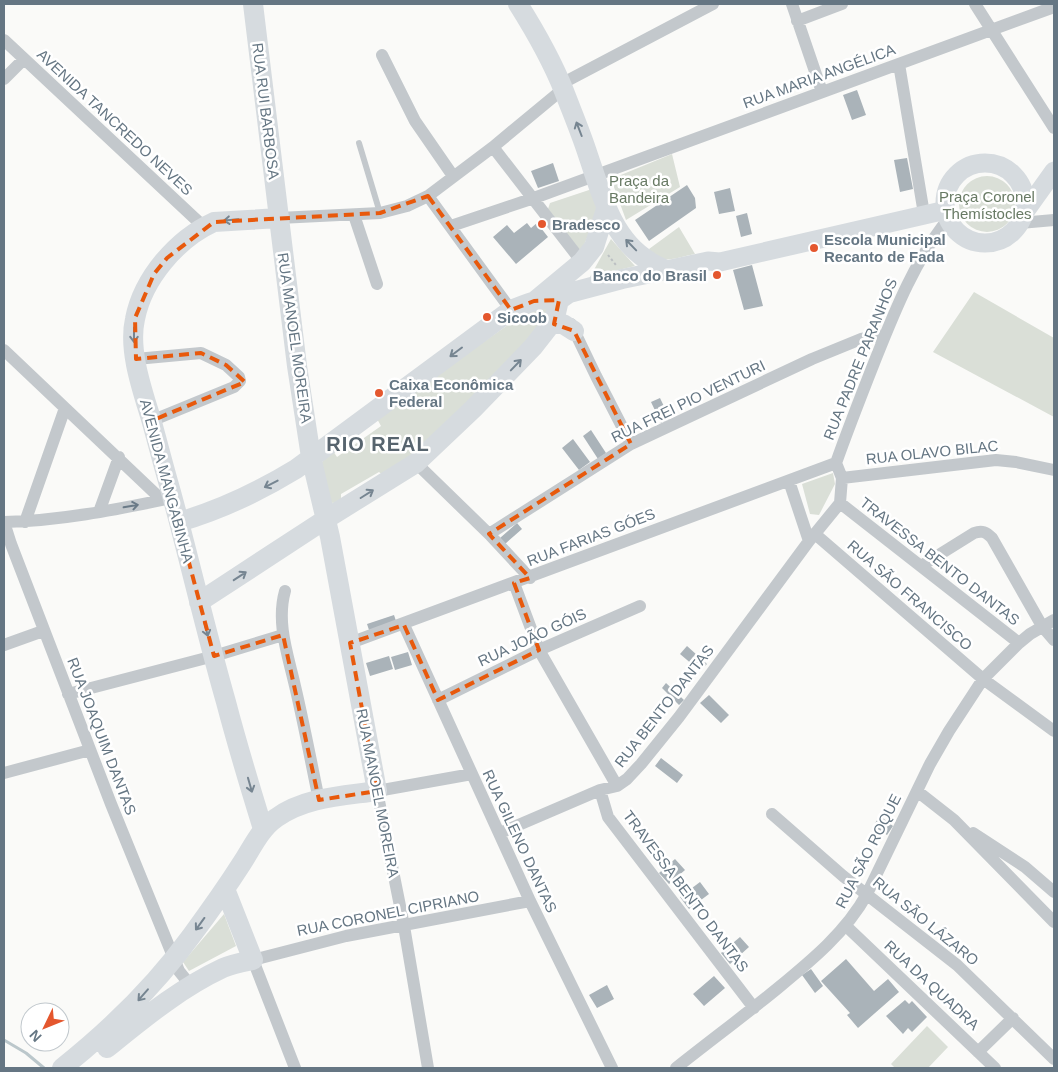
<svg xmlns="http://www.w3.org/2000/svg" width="1058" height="1072" font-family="Arial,sans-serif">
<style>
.green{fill:#dadfd7}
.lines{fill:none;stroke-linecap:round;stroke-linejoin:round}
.stream{stroke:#bbc7cb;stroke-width:3}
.building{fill:#aab3b9}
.path{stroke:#bbbfc2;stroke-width:2;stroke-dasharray:2.5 2.5;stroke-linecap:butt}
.lane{stroke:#c3c8cc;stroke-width:6}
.street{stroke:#c3c8cc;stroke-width:12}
.secondary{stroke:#d6dbdf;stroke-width:19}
.primary{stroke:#d6dbdf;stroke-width:20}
.oneway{stroke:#768591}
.oneway2{stroke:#6a7a87}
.marked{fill:none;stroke:#e8590c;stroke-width:4;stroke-dasharray:10 6;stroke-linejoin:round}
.poi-dot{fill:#e4572e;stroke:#fff;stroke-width:2}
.labels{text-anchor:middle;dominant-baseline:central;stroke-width:5;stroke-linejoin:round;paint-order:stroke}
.street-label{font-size:15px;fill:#657683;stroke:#fff}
.park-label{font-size:15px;fill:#687a64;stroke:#fff}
.poi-label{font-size:15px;font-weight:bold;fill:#657683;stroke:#fff;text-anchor:start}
.district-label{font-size:20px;font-weight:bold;letter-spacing:1px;fill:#57646e;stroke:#fff}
</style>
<rect width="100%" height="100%" fill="#fafaf8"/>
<path class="green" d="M672,154L680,187L626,220L611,179Z
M959 204a28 28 0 1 1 56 0a28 28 0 1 1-56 0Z
M592,189L598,212L581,252L548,209L550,203Z
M679,227L695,254C677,257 660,267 649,249Z
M611,239L635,266L590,277Z
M974,292L1054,338V417L933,352Z
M547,306L551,311L529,346L416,457L385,477L379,472L341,494V501L333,503L330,502L320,464L333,451L337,457L381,426L376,417L522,315Z
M833,473L835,484L819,515L810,514L802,484Z
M224,914L236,946L189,971L183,962Z
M927,1026L948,1047L928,1068H895L891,1064Z"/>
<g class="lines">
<path class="stream" d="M4,1040L26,1053L44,1068"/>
</g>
<path class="building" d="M857,90L866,115L852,120L843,95Z
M907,158L913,189L900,192L894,160Z
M553,163L559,181L538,188L531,171Z
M687,185L695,198L696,208L649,241L635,220Z
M730,188L735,211L719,214L714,192Z
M747,213L752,234L741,237L736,216Z
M527,223L531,228L537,223L548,237L516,264L493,237L507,225L514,233Z
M752,265L763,306L744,310L733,270Z
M660,398L670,419L661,423L651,402Z
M591,430L606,453L598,459L583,436Z
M573,439L590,462L579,470L562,448Z
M517,523L522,529L505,544L500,538Z
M394,615L397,624L370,633L367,624Z
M687,646L707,664L700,671L680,654Z
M408,652L412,665L395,670L391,657Z
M389,656L393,669L370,676L366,663Z
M666,683L684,700L679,705L662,688Z
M709,695L729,715L721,723L700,703Z
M661,758L683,775L677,783L655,766Z
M880,816L893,826L887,835L873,826Z
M675,859L685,870L669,884L659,873Z
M700,882L709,894L689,909L680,897Z
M740,937L749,947L730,964L721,953Z
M846,959L874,991L888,979L899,992L858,1028L847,1015L850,1013L821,981Z
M811,969L823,986L815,993L802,975Z
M714,976L725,988L704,1006L693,994Z
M607,985L614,999L597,1008L589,995Z
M905,1000L909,1004L912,1001L927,1017L912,1032L908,1028L903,1034L886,1016Z"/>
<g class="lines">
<path class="path" d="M608,255L616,265"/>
<path class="lane" d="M359,143L380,213"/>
<path class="street" d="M792,4L822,92
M975,4L1054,128
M797,21L842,4
M4,40L204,227
M382,55L415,121L453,176
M899,64L924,214
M4,79L24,59
M561,84L713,4
M493,147L582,262
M428,196L511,310
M354,215L377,284
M279,218L380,213L407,206L428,196L493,147L563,89
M1020,223L1054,220
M451,226L534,198L1054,7
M571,324L596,376L631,444
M4,350L162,500
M136,359L201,353L226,365L239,377L240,381L234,387L151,421
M416,463L489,534L530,578
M836,463C848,429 861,396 874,363C894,313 914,261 949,218
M842,478L996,460L1016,462L1054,470
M789,481L809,541
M840,503L1019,643
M99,512L119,457
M4,522L11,544L111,804L179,971L187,981L193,985
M4,522C58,521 114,510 167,499
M25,522L65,408
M489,534L631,444L812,359L861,339L885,335
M815,534L983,679L1054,731
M921,566L974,533C982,530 986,532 992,538L1042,626L1054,640
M514,583L539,650L617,786
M285,591C276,623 288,655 295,686C304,724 311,762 319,800
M404,625L530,901L612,1068
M350,643L836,463
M4,645L43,631
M68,694L214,656L283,635
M438,700L539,650L640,606
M4,773L90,750
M600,790L608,817L754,1008
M917,791L954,820L1054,922
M772,814L843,876L957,965L1054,1059
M500,833L600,790L617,786L627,779L641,764L679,717L809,541L840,503L842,478L836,463
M973,833L1025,867L1054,892
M846,926L995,1068
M978,1052L1013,1018
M295,1068L253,960L346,936L530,901
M428,1068L404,926L377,791L472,774
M676,1068C710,1041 745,1015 778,988C812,960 846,932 867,894L930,764L949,731L983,679L1019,643L1030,634L1054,620"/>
<path class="secondary" d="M945 203a40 40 0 1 1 80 0a40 40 0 1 1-80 0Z
M1024,213L1054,171
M666,270L708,261L720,262L946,210"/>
<path class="primary" d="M518,4C535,31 552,61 564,91C572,112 581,133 588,155C601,193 612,239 649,261C654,265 660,267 666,270
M559,300L569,293L622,279L666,270
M535,301L582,262L594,247L606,209
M551,324H563L574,331
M179,522C220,510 260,491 296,469L511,310C526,304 543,296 559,300
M199,602L326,519L416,463L473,409L533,347L551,324L556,313L559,300
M263,829C250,787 237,744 226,702C206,632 190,562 171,492C164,468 158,444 151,419C142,389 128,350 135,319C143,278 177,239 214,222L279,218
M107,1048C143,1019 180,988 223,968C232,964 243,962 253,960L225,889
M62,1068C111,1029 155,986 192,935C209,912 226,888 242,863C252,848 260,829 276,818C305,797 343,796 377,791L330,537L311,457L297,366L253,4"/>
</g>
<defs><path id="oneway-shaft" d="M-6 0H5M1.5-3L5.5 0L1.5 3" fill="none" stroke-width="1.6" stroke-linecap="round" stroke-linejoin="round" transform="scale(1.25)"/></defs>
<g class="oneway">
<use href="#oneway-shaft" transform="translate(579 129) rotate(-111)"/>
<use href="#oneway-shaft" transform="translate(231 220) rotate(175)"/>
<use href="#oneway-shaft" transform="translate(631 245) rotate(-134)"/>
<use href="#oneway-shaft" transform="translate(134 335) rotate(90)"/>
<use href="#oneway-shaft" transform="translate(456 352) rotate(143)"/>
<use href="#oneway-shaft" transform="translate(516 365) rotate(-46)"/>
<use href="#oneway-shaft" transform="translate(271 484) rotate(153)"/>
<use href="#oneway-shaft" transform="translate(367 494) rotate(-32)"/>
<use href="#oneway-shaft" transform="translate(240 576) rotate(-33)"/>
<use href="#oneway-shaft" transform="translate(206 629) rotate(75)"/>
<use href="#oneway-shaft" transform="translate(250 785) rotate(74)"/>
<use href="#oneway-shaft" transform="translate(200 924) rotate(126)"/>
<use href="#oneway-shaft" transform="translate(143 995) rotate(131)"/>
</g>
<use class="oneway2" href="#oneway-shaft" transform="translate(131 506) rotate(-10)"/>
<path class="marked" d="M428,196L511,310L534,301L559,300L554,324L574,331L631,444L489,534L530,578L514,583L539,650L438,700L404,625L350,643L377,791L319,800L283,635L214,656L151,421L245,382L226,365L201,353L136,359L135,318L154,274L167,258L214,222L380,213Z"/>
<g class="poi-dot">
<circle cx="542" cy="224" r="5"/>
<circle cx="814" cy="248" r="5"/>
<circle cx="717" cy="275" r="5"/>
<circle cx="487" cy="317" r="5"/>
<circle cx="379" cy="393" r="5"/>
</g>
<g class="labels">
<g class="street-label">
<text transform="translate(819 76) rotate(-20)">RUA MARIA ANGÉLICA</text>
<text transform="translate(266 111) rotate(83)">RUA RUI BARBOSA</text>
<text transform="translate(115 122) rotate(43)">AVENIDA TANCREDO NEVES</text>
<text transform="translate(295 338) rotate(82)">RUA MANOEL MOREIRA</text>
<text transform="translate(860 359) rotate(-68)">RUA PADRE PARANHOS</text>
<text transform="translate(688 401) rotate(-26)">RUA FREI PIO VENTURI</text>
<text transform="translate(932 452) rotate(-6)">RUA OLAVO BILAC</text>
<text transform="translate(167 481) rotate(75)">AVENIDA MANGABINHA</text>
<text transform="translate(591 537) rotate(-21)">RUA FARIAS GÓES</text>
<text transform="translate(940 561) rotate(38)">TRAVESSA BENTO DANTAS</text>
<text transform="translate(910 595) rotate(41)">RUA SÃO FRANCISCO</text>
<text transform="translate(532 637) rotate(-25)">RUA JOÃO GÓIS</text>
<text transform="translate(664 706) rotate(-52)">RUA BENTO DANTAS</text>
<text transform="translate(102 736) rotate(69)">RUA JOAQUIM DANTAS</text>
<text transform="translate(378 793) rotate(79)">RUA MANOEL MOREIRA</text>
<text transform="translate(520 841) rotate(65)">RUA GILENO DANTAS</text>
<text transform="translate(868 851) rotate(-63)">RUA SÃO ROQUE</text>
<text transform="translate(686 891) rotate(53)">TRAVESSA BENTO DANTAS</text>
<text transform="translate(388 913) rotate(-11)">RUA CORONEL CIPRIANO</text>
<text transform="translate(926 921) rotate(39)">RUA SÃO LÁZARO</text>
<text transform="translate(932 985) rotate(43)">RUA DA QUADRA</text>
</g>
<g class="park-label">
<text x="639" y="180">Praça da<tspan x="639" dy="17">Bandeira</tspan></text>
<text x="987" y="196">Praça Coronel<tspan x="987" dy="17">Themístocles</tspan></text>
</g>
<g class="poi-label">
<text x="552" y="224">Bradesco</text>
<text x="824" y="239">Escola Municipal<tspan x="824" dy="17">Recanto de Fada</tspan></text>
<text x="707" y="275" text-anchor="end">Banco do Brasil</text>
<text x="497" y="317">Sicoob</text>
<text x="389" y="384">Caixa Econômica<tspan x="389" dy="17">Federal</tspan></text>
</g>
<g class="district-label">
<text x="378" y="444">RIO REAL</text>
</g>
</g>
<rect width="1058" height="1072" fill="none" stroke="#657683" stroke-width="10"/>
<g transform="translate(45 1027) rotate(227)"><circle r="24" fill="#ffffff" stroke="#c1c8cd"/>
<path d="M0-4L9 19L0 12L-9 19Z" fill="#e4572e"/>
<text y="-8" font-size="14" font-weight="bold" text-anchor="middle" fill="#657683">N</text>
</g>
</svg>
